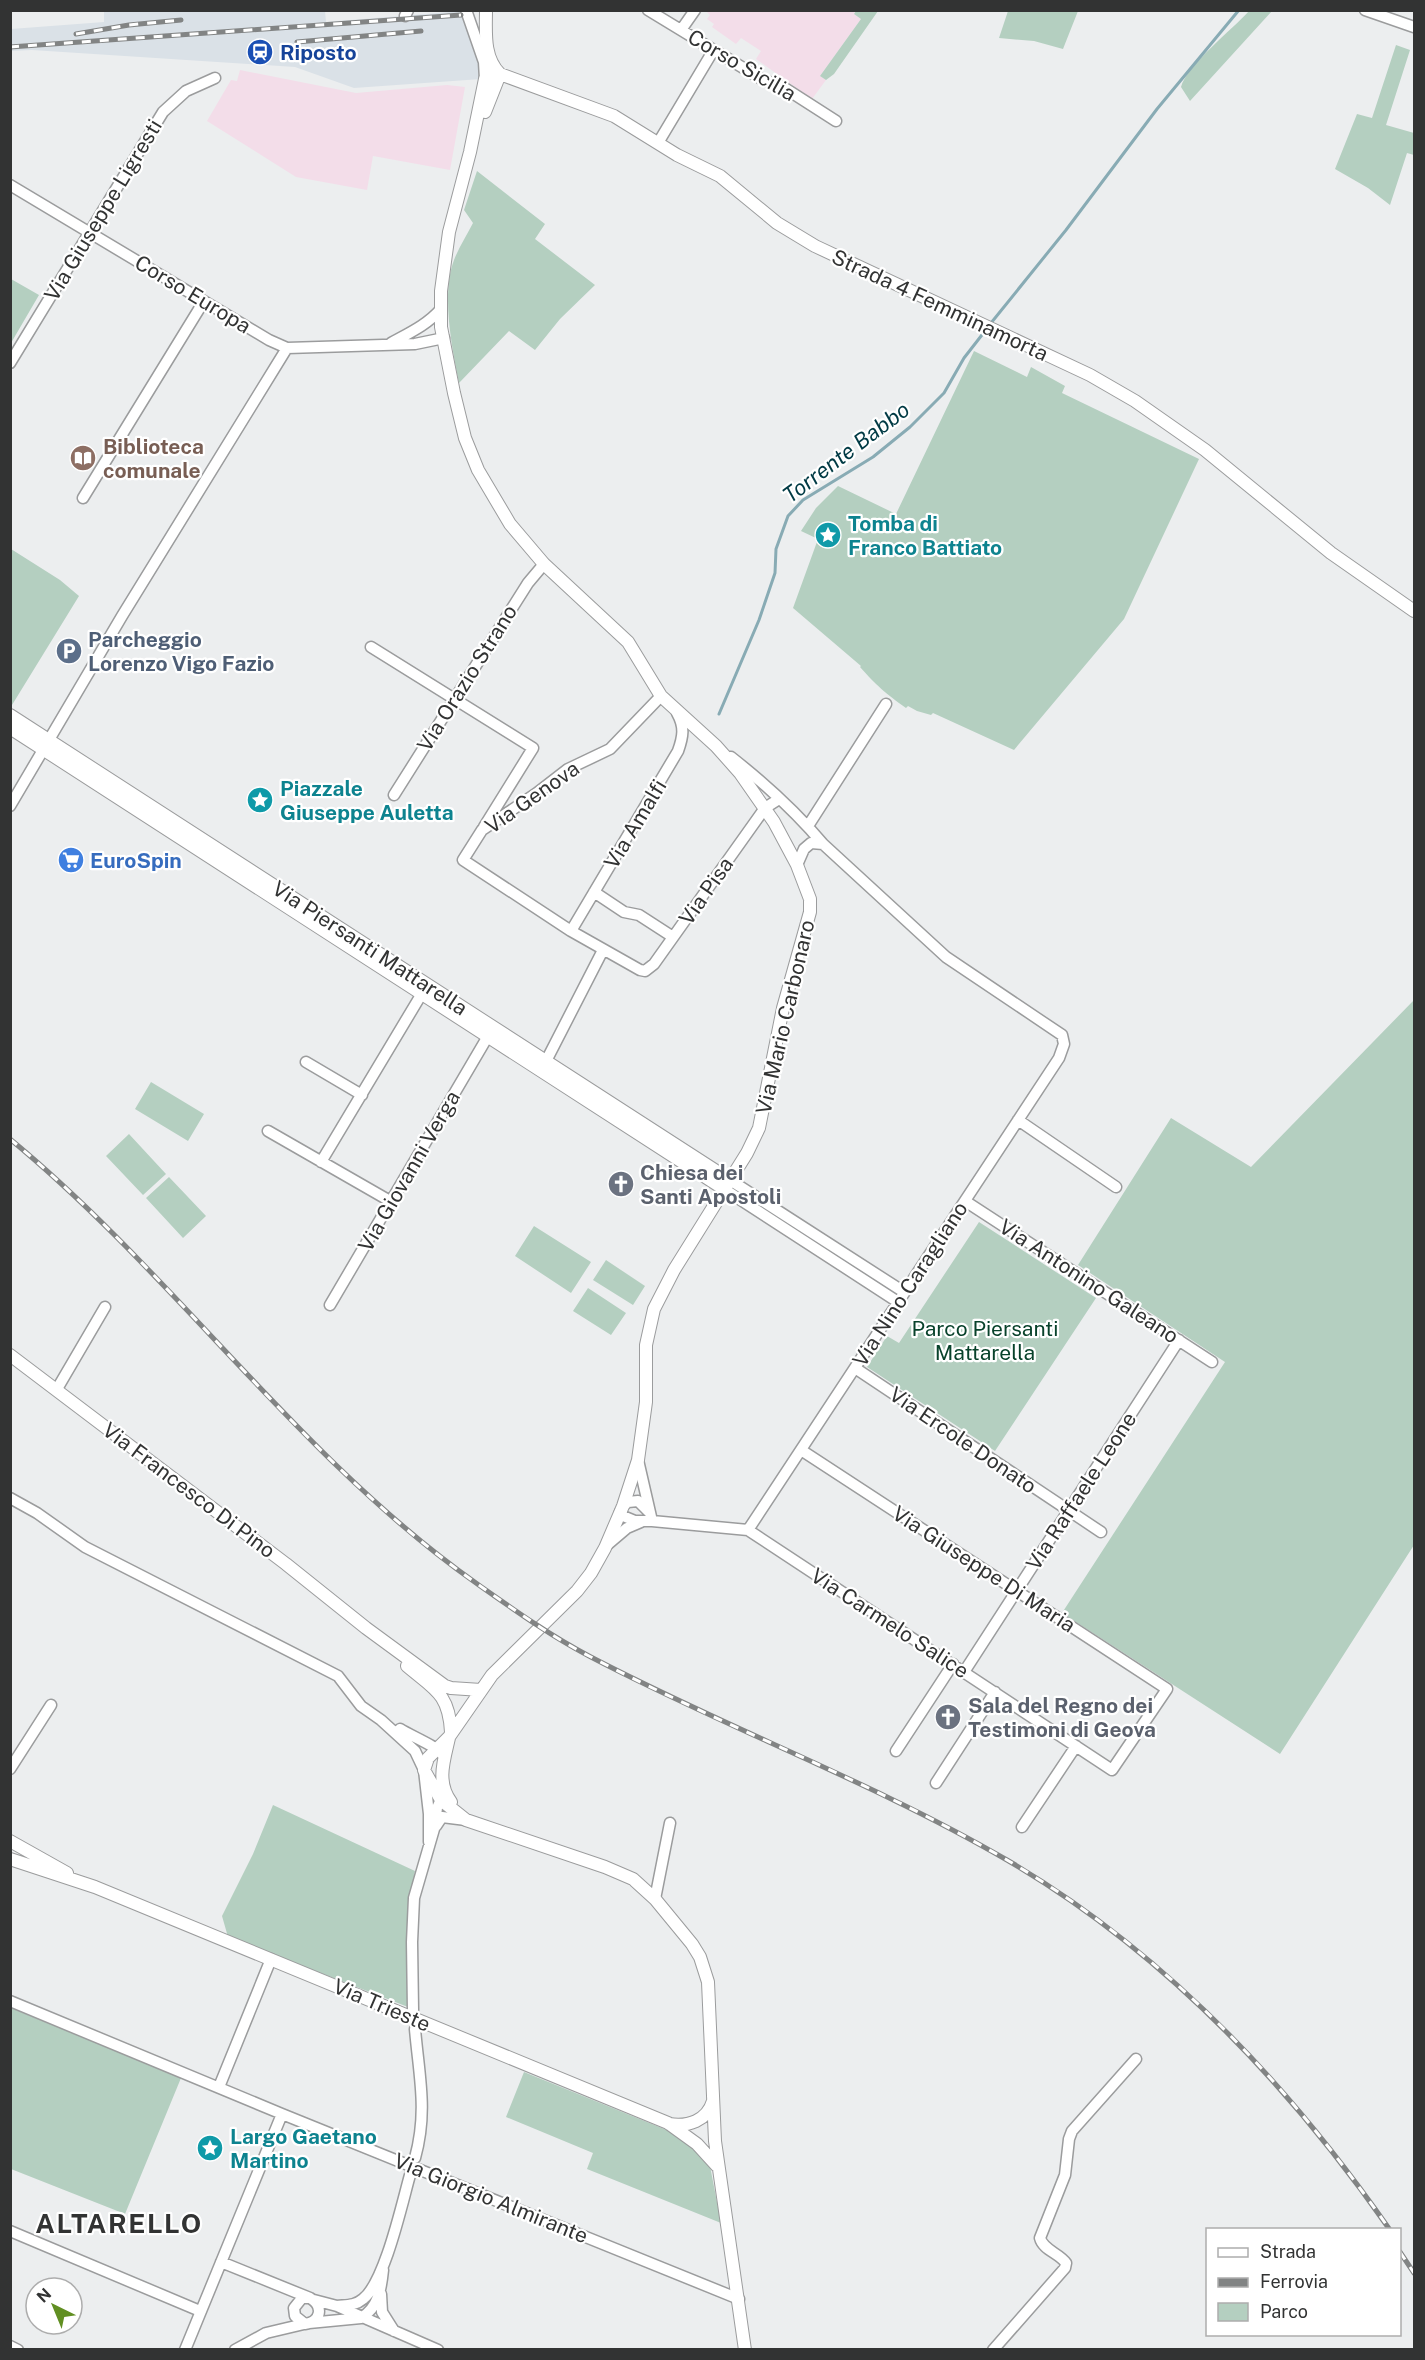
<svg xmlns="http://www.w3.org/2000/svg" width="1425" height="2360" font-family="'Public Sans',sans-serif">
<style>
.built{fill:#dae1e7}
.education{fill:#f3dde9}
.green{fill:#b4cfc0}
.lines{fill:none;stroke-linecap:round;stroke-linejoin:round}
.stream{stroke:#88abb4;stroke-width:3}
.minor-casing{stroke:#9b9c9d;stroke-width:13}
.tertiary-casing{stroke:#9b9c9d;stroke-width:14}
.minor{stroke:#fff;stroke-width:10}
.tertiary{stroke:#fff;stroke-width:12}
.rail-casing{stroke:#828484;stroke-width:5}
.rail{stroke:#fff;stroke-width:3;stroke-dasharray:9;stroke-linecap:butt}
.labels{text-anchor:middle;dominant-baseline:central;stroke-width:4.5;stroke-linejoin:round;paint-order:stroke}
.transit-label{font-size:21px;font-weight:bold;fill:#164399;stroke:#fff;text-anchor:start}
.street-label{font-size:21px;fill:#323333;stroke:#fff}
.education-label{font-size:21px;font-weight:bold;fill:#785e54;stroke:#fff;text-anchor:start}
.culture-label{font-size:21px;font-weight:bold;fill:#0d838f;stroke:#fff;text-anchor:start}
.service-label{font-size:21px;font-weight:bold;fill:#4e5e75;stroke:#fff;text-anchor:start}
.shop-label{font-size:21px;font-weight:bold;fill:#366cbe;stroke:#fff;text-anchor:start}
.worship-label{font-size:21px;font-weight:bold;fill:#5b616d;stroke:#fff;text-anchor:start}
.park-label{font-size:21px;fill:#08422b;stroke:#fff}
.water-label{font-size:22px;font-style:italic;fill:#003a44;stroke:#fff}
.district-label{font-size:27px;font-weight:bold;letter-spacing:1.5px;fill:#323333;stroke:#fff}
</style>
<rect width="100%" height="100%" fill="#eceeef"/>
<path class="built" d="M104,11H325L326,22L463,11L482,70L481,79L354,88L295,67L32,50L11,51V29L104,22Z"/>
<path class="education" d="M705,10H856L854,14L861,19L820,76L826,80L812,99L756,59L761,51L741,38L736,44L712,27L714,24L707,19L710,15Z
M240,70L356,93L447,85L465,87L450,170L373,156L367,190L296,177L207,121L231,80L237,81Z"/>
<path class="green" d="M856,11H878L834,74L826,80L820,76L861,19L854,14Z
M1008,11V10L1078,11L1063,49L1034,41L999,38Z
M1249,11H1272L1190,101L1181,87C1187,65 1232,30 1249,11Z
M1396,45L1410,50L1386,125L1414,133V155L1407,153L1390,205L1368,188L1335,169L1357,114L1372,118Z
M477,171L545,224L535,239L595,285L560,319L535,350L509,331L459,383C452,348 441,294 454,260C459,247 467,235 473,223L464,210Z
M11,279L39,295L11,343Z
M974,351L1027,377L1031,367L1065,386L1062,393L1199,459L1124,619L1014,750L933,713L931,715L917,711L908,706L906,708C885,693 876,685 860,667L861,666L793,608L818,539L801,531L816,508L838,486L896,514Z
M11,549L60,580L79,596L12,705L10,703Z
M1414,1000V1545L1280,1754L1062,1613L1225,1362L1078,1265L1171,1118L1251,1167Z
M151,1082L204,1114L188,1141L135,1109Z
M129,1134L166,1174L143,1195L106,1156Z
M169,1177L206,1216L183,1238L146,1198Z
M979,1222L1096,1298L995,1451L867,1367L887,1336L899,1343Z
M534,1226L591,1262L571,1293L515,1256Z
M606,1260L645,1286L633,1305L593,1280Z
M588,1288L626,1313L611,1335L573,1311Z
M273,1805L415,1871L407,1920L408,2007L228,1937L222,1916L253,1854Z
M11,2008L181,2078L125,2214L11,2169Z
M524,2072L674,2133L700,2153L710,2166L721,2223L587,2169L593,2153L506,2117Z"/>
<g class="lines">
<path class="stream" d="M991,323L1066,230L1157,109L1239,10
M719,714L759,620L775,573L776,549L788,516L803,500L873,457L910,427L944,393L964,358L985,331"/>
<defs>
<path id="minor" d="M466,10L484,62L485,79
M648,10L763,80L783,87L836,121
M1365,10L1414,27
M405,16L408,10
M681,30L695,10
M658,143L713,51
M10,185L269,340L287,348L415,344L444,338
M391,343C409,333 427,325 441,309
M10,363L163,112L186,91L215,78
M83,498L204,301
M371,647L533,748L484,827
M661,696L610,749L568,769L537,793L482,830L463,860L571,931L640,970L645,971L654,964L765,808L779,799
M731,757C764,783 796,812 823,844L946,957L1062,1035L1064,1044L1059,1058L748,1530
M394,795L528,583L544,564
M10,806L122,616L287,348
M808,826L886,704
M797,865L804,849L811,843L823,844
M594,892L624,912L639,915L673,937
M571,931L678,751C683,737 685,727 677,713
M306,1062L362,1095
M543,1067L603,950
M1018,1120L1116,1187
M268,1131L390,1201
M321,1162L421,995L430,992
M730,1180L904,1292
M724,1189L898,1302
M965,1201L1212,1362
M330,1305L491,1031
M855,1368L1101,1532
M57,1389L105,1307
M638,1460L652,1521
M10,1498L37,1513L85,1547L338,1676L361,1706L381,1720L415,1751L424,1770L429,1814V1842
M623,1506L628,1502L638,1501L649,1512
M620,1512L623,1516L635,1521H652L748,1530L1112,1770L1167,1689L801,1450
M607,1545L627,1528L641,1522
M964,1672L1179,1340
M400,1729C409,1735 438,1747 442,1754
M896,1751L953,1664
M10,1769L51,1705
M936,1783L995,1692
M436,1826L442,1817L466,1820
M1022,1827L1076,1746
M655,1899L670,1823
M10,2001L282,2114L739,2299
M413,2010L412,1942L414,1898L434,1829L437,1808L443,1795
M415,2029C419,2076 428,2111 415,2158
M219,2087L271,1959
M10,2231L200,2311
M221,2262L310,2298C324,2306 321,2322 305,2324L295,2316L294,2308L302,2298H310
M381,2294L382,2312L394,2331
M314,2300L337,2306L438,2350
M337,2306C346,2305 355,2306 363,2299C385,2282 402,2203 410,2175
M309,2323L361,2318C379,2307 381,2289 383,2270
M10,2346L18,2350
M185,2350L282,2114
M235,2350L266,2333L304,2324
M993,2350L1065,2268L1066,2263C1059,2253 1043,2250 1040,2238L1065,2175L1069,2139L1072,2131L1136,2059"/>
<path id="tertiary" d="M486,10C486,32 483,57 500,74L614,116L677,155L720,176L777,223L815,246L1090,375L1135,401L1205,450L1331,553L1414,611
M494,68L485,79L470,152L449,232L441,291V327L454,393L465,438L478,470L510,524L544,564L628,642L661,696L716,746L740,773L774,822L797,865L810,899V912L783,1008L759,1128L747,1153L674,1270L654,1309L646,1345V1402L638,1460L623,1506L605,1548L591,1573L577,1591L492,1675L449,1737L428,1758L424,1770L441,1800L466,1820L605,1867L633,1879L655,1899L692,1944L700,1957L708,1982L715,2141L745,2350
M485,112L500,74
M10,715L730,1180
M10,728L724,1189
M10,1355L286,1564L366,1628L445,1686L451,1688L481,1690
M407,1666C434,1689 449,1693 451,1732
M449,1738C444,1760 436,1782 451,1802
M10,1841L67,1873
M10,1859L95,1887L668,2123L697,2144L717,2166
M669,2124C688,2127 707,2121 713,2101"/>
</defs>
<use href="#minor" class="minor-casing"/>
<use href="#tertiary" class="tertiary-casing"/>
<use href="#minor" class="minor"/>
<use href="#tertiary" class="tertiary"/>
<defs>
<path id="rail" d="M76,34L129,25L181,20
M297,42L421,31
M10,47L461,15
M10,1139C176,1276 300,1459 476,1583C513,1609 549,1635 589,1656C726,1728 873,1782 1007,1860C1163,1951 1287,2082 1390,2230
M1400,2252L1414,2273"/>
</defs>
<use href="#rail" class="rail-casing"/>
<use href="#rail" class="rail"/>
</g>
<defs>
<symbol id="station-disc" viewBox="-11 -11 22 22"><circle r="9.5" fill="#1a4fb4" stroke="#fff"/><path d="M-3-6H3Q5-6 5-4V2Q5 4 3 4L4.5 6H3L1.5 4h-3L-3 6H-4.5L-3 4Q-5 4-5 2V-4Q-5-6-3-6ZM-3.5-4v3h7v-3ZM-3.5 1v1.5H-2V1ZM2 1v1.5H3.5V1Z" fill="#fff"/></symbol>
<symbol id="library-disc" viewBox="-11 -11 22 22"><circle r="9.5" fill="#8d6e63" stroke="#fff"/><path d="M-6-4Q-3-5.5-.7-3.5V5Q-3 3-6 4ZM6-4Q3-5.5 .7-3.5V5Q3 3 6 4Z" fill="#fff"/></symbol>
<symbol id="sight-disc" viewBox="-11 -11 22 22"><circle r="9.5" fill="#0f9aa8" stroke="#fff"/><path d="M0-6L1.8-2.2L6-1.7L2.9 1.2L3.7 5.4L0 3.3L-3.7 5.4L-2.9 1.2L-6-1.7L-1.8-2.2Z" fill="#fff"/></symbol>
<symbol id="parking-disc" viewBox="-11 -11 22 22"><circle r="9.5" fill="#5c6f8a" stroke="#fff"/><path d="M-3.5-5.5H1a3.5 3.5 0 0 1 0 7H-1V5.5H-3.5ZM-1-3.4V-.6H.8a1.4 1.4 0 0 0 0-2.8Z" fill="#fff"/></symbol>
<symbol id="supermarket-disc" viewBox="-11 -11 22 22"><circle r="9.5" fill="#3f7fe0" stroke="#fff"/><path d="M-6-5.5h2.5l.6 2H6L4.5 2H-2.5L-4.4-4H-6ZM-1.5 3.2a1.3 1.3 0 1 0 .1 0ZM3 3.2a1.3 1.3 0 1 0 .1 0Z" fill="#fff"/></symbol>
<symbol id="church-disc" viewBox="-11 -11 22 22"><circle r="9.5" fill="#6b7280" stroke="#fff"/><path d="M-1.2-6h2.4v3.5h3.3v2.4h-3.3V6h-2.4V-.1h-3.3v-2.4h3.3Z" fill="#fff"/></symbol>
</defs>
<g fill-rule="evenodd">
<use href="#station-disc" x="245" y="37" width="30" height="30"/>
<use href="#library-disc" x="68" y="443" width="30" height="30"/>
<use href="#sight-disc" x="813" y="520" width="30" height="30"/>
<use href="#parking-disc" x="54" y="636" width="30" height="30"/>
<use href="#sight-disc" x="245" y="785" width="30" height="30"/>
<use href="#supermarket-disc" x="56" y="845" width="30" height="30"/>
<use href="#church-disc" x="606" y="1169" width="30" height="30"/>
<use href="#church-disc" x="933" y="1702" width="30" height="30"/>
<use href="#sight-disc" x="195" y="2133" width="30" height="30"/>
</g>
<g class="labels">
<g class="transit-label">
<text x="280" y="52">Riposto</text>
</g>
<g class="street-label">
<text transform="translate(742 65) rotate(30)">Corso Sicilia</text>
<text transform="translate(103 210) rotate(-59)">Via Giuseppe Ligresti</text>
<text transform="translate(193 294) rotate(31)">Corso Europa</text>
<text transform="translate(940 305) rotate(25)">Strada 4 Femminamorta</text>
<text transform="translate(467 678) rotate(-58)">Via Orazio Strano</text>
<text transform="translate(532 797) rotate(-35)">Via Genova</text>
<text transform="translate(635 824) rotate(-59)">Via Amalfi</text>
<text transform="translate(706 891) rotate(-55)">Via Pisa</text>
<text transform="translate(370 948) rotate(33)">Via Piersanti Mattarella</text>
<text transform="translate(785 1017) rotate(-77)">Via Mario Carbonaro</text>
<text transform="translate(409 1171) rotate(-60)">Via Giovanni Verga</text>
<text transform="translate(1089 1281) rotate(33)">Via Antonino Galeano</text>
<text transform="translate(910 1284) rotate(-57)">Via Nino Caragliano</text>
<text transform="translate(963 1440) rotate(34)">Via Ercole Donato</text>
<text transform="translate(189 1490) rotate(37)">Via Francesco Di Pino</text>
<text transform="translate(1081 1491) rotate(-57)">Via Raffaele Leone</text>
<text transform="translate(984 1569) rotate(33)">Via Giuseppe Di Maria</text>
<text transform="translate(890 1623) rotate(33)">Via Carmelo Salice</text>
<text transform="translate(382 2005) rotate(23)">Via Trieste</text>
<text transform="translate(491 2198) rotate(22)">Via Giorgio Almirante</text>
</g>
<g class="education-label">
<text x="103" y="446">Biblioteca<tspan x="103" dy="24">comunale</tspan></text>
</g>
<g class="culture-label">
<text x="848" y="523">Tomba di<tspan x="848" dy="24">Franco Battiato</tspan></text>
<text x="280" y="788">Piazzale<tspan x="280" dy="24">Giuseppe Auletta</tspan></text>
<text x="230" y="2136">Largo Gaetano<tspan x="230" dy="24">Martino</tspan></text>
</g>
<g class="service-label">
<text x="88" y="639">Parcheggio<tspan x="88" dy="24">Lorenzo Vigo Fazio</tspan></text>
</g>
<g class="shop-label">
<text x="90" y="860">EuroSpin</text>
</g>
<g class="worship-label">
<text x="640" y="1172">Chiesa dei<tspan x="640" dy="24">Santi Apostoli</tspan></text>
<text x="968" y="1705">Sala del Regno dei<tspan x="968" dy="24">Testimoni di Geova</tspan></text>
</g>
<g class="park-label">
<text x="985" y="1328">Parco Piersanti<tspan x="985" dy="24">Mattarella</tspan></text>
</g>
<g class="water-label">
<text transform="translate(846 452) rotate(-37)">Torrente Babbo</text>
</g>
<g class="district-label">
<text x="119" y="2223">ALTARELLO</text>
</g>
</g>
<rect width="1425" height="2360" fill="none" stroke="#323333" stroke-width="24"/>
<rect x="1206" y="2228" width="195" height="108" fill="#ffffff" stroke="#adadad" stroke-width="1.5"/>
<rect x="1218" y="2248" width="30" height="9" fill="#ffffff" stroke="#adadad" stroke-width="1.5"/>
<text x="1260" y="2258" font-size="18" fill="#323333">Strada</text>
<rect x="1218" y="2278" width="30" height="9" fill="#828484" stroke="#adadad" stroke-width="1.5"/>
<text x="1260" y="2288" font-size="18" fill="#323333">Ferrovia</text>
<rect x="1218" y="2303" width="30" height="18" fill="#b4cfc0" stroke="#adadad" stroke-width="1.5"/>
<text x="1260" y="2318" font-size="18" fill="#323333">Parco</text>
<g transform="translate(54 2306) rotate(317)"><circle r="28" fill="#ffffff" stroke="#adadad" stroke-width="1.5"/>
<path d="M0-4.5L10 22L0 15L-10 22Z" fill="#618f22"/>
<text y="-9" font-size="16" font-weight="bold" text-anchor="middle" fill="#323333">N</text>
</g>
</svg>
